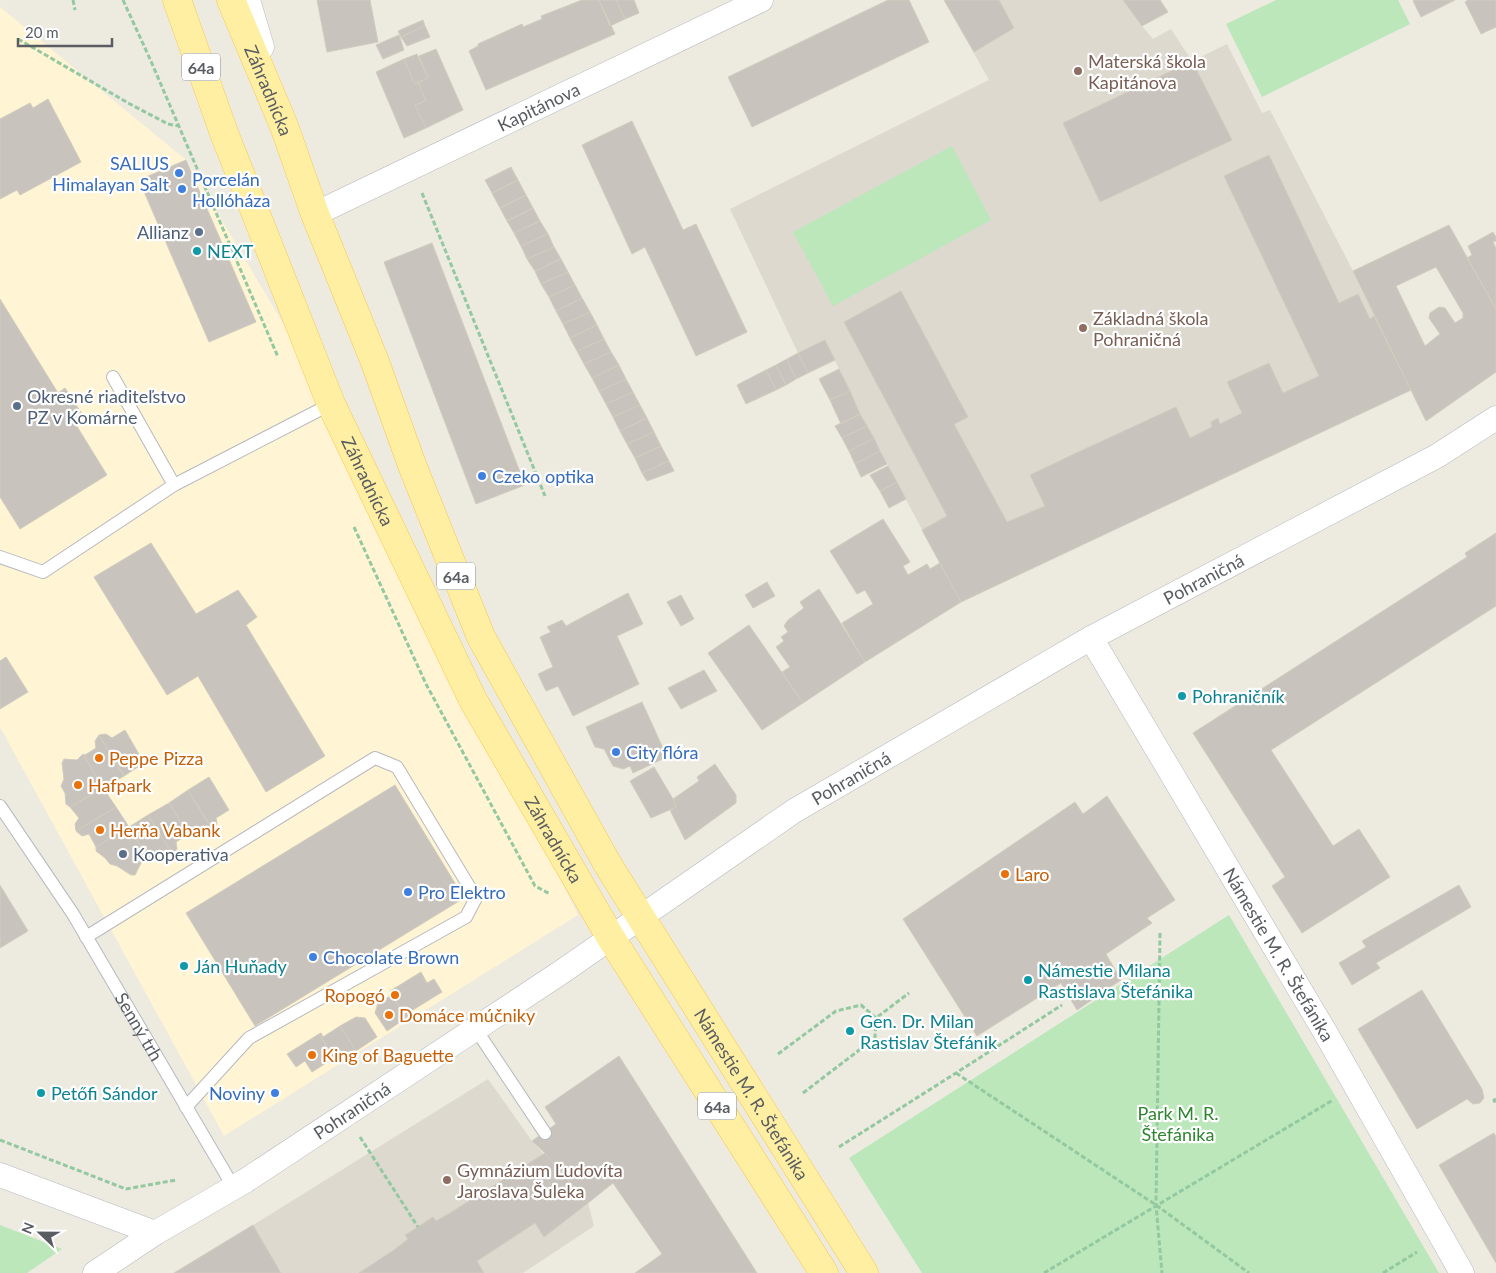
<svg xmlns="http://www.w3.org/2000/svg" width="1496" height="1273" font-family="Lato,sans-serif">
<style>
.commercial{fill:#fff4d3}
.education{fill:#ddd9cf}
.green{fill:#bbe7ba}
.building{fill:#c8c4bd;stroke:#d2ccbe;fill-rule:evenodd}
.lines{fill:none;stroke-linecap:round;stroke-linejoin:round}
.service-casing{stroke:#b6b9be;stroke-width:14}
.minor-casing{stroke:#b6b9be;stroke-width:25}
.primary-casing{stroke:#fbc74b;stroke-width:29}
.path{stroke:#93c8a1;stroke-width:3;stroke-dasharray:5 2.5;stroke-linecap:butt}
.service{stroke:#fff;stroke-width:12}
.minor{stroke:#fff;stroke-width:24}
.primary{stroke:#ffefa3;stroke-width:28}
.education-dot{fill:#8d6e63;stroke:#fff;stroke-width:2}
.shop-dot{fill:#3f7fe0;stroke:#fff;stroke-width:2}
.service-dot{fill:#5c6f8a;stroke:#fff;stroke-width:2}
.culture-dot{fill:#0f9aa8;stroke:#fff;stroke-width:2}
.food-dot{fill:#e8710a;stroke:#fff;stroke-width:2}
.labels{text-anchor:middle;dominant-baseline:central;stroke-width:4.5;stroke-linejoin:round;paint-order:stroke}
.shield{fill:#fff;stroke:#8b8e91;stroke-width:1}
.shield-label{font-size:16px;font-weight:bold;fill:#595d62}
.education-label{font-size:18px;fill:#785e54;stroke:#fff;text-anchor:start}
.street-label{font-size:18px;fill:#595d62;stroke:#fff}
.shop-label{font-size:18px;fill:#366cbe;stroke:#fff;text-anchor:start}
.service-label{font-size:18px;fill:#4e5e75;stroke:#fff;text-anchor:start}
.culture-label{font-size:18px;fill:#0d838f;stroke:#fff;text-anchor:start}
.food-label{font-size:18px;fill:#c56008;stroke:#fff;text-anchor:start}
.park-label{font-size:18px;fill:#2e8530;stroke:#fff}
</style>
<rect width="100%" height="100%" fill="#edeae0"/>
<path class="commercial" d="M0,7L186,160L331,404L578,915L224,1136L0,727Z"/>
<path class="education" d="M944,0H1123L1142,26L1153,39L1171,29L1192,61L1227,44L1262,113L1270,110L1353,271L1411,390L961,602L860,414L826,341L798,353L730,209L989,80Z
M488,1079L532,1141L588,1203L594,1226L523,1273H281L253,1225Z"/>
<path class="green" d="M1276,0H1398L1410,24L1262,97L1226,24Z
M952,146L991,220L833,306L793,232Z
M1229,915L1439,1273H922L849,1158Z
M0,1225L62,1249L27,1273H0Z"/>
<path class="building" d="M317,0H370L378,42L327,52Z
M582,0H599L615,34L486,90L469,51L478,46V44L522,24L523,27L542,19L541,16Z
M599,0H616L625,19L610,26Z
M616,0H634L639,13L625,19Z
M888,0H909L929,42L752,127L728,77Z
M944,0H999L1014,28L974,52Z
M1123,0H1160L1168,12L1142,26Z
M1414,0H1455L1421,17L1413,1Z
M1468,0H1496V27L1481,34L1465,2Z
M423,20L425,26L401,37L398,31Z
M425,26L430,37L407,46L401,37Z
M399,35L404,50L383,59L376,45Z
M436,49L463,110L426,128L415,105L426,101L418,82L428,78L419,56Z
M417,54L428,78L415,84L404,59Z
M404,59L415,84L418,82L426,101L415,105L426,128L404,138L376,72Z
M1192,61L1232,140L1100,202L1063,123Z
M48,99L81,162L20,195L17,190L0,199V119L30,103L33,108Z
M632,121L683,230L696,224L747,332L696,356L645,247L632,254L582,145Z
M1269,155L1339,303L1358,294L1370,319L1374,316L1411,390L961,602L922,530L947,516L844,322L901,291L968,417L954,424L1007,522L1045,506L1030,475L1074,454L1176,407L1190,438L1212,427L1211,422L1218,418L1220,424L1242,413L1227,382L1269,363L1283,393L1319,376L1224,176Z
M186,160L256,322L209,342L139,180Z
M511,167L518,180L492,193L485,180Z
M518,180L526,195L500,208L492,193Z
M526,195L533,208L507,221L500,208Z
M533,208L540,221L514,233L507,221Z
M540,221L548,234L521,246L514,233Z
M1449,225L1496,309V372L1426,421L1353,271ZM1436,267L1463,313V318L1455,323L1445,308L1439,307L1430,313L1429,318L1440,334L1425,346L1396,286Z
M1493,232L1496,237V241L1493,242L1496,248V309L1467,258L1472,255L1468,246Z
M548,234L554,247L527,259L521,246Z
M432,243L525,485L476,504L384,262Z
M554,247L561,259L535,271L527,259Z
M561,259L568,272L541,284L535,271Z
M568,272L575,285L549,297L541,284Z
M575,285L582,298L556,311L549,297Z
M582,298L590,312L563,324L556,311Z
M0,299L58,393L65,388L82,414L73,420L107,475L20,529L0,497Z
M590,312L597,325L570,338L563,324Z
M597,325L604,339L577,351L570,338Z
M604,339L611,352L584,364L577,351Z
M825,340L835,360L808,373L798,353Z
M611,352L619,365L592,378L584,364Z
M798,353L808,373L796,379L787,359Z
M787,359L796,379L786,385L776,365Z
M619,365L626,379L599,391L592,378Z
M776,365L786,385L776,390L766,370Z
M839,369L850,391L830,400L819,379Z
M766,370L776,390L746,404L737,385Z
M626,379L633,392L606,404L599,391Z
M850,391L860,414L841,424L830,400Z
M633,392L640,405L613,417L606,404Z
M640,405L647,418L620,431L613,417Z
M860,414L867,426L842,438L835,426Z
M647,418L654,432L627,444L620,431Z
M867,426L874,438L849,451L842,438Z
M654,432L661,446L635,458L627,444Z
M874,438L880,451L855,464L849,451Z
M661,446L669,461L642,473L635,458Z
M880,451L887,464L861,477L855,464Z
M669,461L674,471L647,481L642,473Z
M888,466L897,482L880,491L870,475Z
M897,482L906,499L889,508L880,491Z
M883,519L910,562L903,566L908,575L927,564L930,569L940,563L961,602L865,662L842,623L873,604L865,590L857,594L830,551Z
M1496,533V606L1271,750L1333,846L1359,829L1390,877L1302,933L1272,886L1285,877L1193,733L1467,557L1465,553Z
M151,543L196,614L238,590L257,617L246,625L325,756L266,792L198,676L167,695L94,577Z
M767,582L775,596L753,608L745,595Z
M819,589L865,662L803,703L782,672L790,667L776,647L784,641L781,637L788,632L784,626L788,620L804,608L800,602Z
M628,593L643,624L617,636L639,684L573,716L558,686L546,691L538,674L553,667L540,637L551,632L547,627L562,620L566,626Z
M681,595L694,619L681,626L667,602Z
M749,625L803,703L762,730L708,653Z
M6,657L28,692L0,709V661Z
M704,670L717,691L681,709L668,688Z
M642,702L667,757L633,773L630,766L623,769L613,766L604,749L595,747L586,727Z
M125,730L144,763L124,776L99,735L106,734L112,738Z
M99,735L124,776L103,788L83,754L85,755L96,748L95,741Z
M83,754L103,788L70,807L66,804L65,793L61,786L64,779L62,763L64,759L77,760Z
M715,764L736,795V803L685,840L670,810L676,807L673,799L699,781L697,777Z
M654,767L673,799L676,807L651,818L630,781Z
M209,777L229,810L216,818L217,824L213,830L188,790Z
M395,785L464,898L255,1026L186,913Z
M103,788L116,807L76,831L75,824L79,818L70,807Z
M188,790L210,826L213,830L205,831L200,827L189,835L169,803Z
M1107,796L1175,900L1147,918L1152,923L1106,954L1121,980L1077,1010L1061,983L977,1036L903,919L1075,802L1083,814Z
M169,803L189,835H187L176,842L177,849L173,855L148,815Z
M116,807L129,827L96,847L89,834L82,836L76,831Z
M148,815L173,855L166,856L160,851L149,860L129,827Z
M129,827L149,860L141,863L135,875H131L117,866L110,864L105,858L96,851V847Z
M0,885L28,931L0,948Z
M1459,885L1471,907L1376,963L1380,968L1352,985L1339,963L1366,947L1362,941Z
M421,972L427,983L434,979L442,992L408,1013L410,1016L406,1018L390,991Z
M1422,990L1482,1089L1484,1098L1480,1103L1473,1104L1467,1099L1417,1129L1358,1029Z
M392,995L406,1018L387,1031L375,1013L378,1003Z
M356,1017L365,1018L377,1037L356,1051L340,1026Z
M340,1026L356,1051L336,1062L319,1034L321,1033L323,1037Z
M319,1034L334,1058L312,1072L305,1061L296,1067L287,1054Z
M619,1056L757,1273H635L662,1254L613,1183L588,1203L545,1153L532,1141L556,1124L545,1107Z
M1494,1133L1496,1137V1263L1439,1165Z
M545,1153L588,1203L544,1237L535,1223L477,1261L484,1273H359L394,1250L408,1239L405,1235L418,1227L433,1217L436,1221L450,1213Z
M253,1225L281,1273H174Z"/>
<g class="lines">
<defs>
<g id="service">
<path d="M113,377L174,485"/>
<path d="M0,557L43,572L174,485L331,404"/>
<path id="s1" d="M0,806L73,914L234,1188"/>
<path d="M86,937L375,758L397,767L476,898L466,917L249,1038L186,1107"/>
<path d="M475,1028L545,1133"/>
</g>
<g id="minor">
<path d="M248,0L262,47"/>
<path id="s2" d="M315,214L761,0"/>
<path id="s3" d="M1091,638L1325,1032L1462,1273"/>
<path d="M0,1175L155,1233"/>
<path id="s4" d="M95,1273L155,1233L245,1181L560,973L794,811L1091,638L1437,456L1496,418"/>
</g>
<g id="primary">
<path id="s5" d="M177,0L224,133L331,404L473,700L611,938L824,1273"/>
<path id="s6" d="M231,0L284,126L315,214L375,362L412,465L481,637L608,865L864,1273"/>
</g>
</defs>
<use href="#service" class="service-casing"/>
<use href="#minor" class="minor-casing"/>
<use href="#primary" class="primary-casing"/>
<path class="path" d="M73,0L75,10
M123,0L150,59L278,357
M18,39L130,104L168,124L179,126
M422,193L545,496
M354,527L426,684L535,886L550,894
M1160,933L1156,1205L1162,1273
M778,1054L836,1011L861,1005L876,1018L909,993
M956,1073L1156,1205L1249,1273
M803,1093L875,1038L876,1018
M1496,1099L1494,1100L1496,1105
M360,1137L418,1227
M0,1140L126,1189L176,1180
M839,1147L956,1073L1062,1005
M1044,1273L1333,1100
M1383,1273L1417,1252"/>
<use href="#service" class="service"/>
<use href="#minor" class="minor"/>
<use href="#primary" class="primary"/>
</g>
<g class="education-dot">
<circle cx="1078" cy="71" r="5"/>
<circle cx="1083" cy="328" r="5"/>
<circle cx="447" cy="1180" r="5"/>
</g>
<g class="shop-dot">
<circle cx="179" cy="173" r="5"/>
<circle cx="182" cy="189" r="5"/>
<circle cx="482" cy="476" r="5"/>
<circle cx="616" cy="752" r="5"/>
<circle cx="408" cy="892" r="5"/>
<circle cx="313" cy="957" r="5"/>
<circle cx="275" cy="1093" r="5"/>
</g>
<g class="service-dot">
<circle cx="199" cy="232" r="5"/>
<circle cx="17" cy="406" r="5"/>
<circle cx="123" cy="854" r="5"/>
</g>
<g class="culture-dot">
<circle cx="197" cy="251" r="5"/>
<circle cx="1182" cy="696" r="5"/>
<circle cx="184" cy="966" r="5"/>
<circle cx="1028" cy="980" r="5"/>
<circle cx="850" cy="1031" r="5"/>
<circle cx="41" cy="1093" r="5"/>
</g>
<g class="food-dot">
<circle cx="99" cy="758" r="5"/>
<circle cx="78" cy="785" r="5"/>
<circle cx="100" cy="830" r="5"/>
<circle cx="1005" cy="874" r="5"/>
<circle cx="395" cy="995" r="5"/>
<circle cx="389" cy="1015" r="5"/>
<circle cx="312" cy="1055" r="5"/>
</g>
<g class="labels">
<g class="shield">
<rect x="182" y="53.5" width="38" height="27" rx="4"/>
<rect x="437" y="562.5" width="38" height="27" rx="4"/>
<rect x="698" y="1092.5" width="38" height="27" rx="4"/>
</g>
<g class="shield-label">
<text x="201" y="67">64a</text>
<text x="456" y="576">64a</text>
<text x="717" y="1106">64a</text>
</g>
<g class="education-label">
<text x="1088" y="61">Materská škola<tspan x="1088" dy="21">Kapitánova</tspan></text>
<text x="1093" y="318">Základná škola<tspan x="1093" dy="21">Pohraničná</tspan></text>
<text x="457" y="1170">Gymnázium Ľudovíta<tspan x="457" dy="21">Jaroslava Šuleka</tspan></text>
</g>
<g class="street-label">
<text stroke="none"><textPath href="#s6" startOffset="98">Záhradnícka</textPath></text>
<text stroke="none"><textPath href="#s2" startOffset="248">Kapitánova</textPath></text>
<text stroke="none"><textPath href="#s5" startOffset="518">Záhradnícka</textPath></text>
<text stroke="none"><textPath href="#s4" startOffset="1309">Pohraničná</textPath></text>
<text stroke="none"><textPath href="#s4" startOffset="904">Pohraničná</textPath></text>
<text stroke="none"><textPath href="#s5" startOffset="922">Záhradnícka</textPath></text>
<text stroke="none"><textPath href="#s3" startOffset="368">Námestie M. R. Štefánika</textPath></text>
<text stroke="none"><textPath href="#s1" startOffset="261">Senný trh</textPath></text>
<text stroke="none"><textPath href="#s6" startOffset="1216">Námestie M. R. Štefánika</textPath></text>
<text stroke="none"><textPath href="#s4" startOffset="304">Pohraničná</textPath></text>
</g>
<g class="shop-label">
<text x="169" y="163" text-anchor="end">SALIUS<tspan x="169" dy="21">Himalayan Salt</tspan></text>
<text x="192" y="179">Porcelán<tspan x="192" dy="21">Hollóháza</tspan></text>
<text x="492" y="476">Czeko optika</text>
<text x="626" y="752">City flóra</text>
<text x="418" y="892">Pro Elektro</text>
<text x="323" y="957">Chocolate Brown</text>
<text x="265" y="1093" text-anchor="end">Noviny</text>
</g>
<g class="service-label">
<text x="189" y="232" text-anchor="end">Allianz</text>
<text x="27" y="396">Okresné riaditeľstvo<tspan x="27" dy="21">PZ v Komárne</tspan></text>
<text x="133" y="854">Kooperativa</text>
</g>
<g class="culture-label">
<text x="207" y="251">NEXT</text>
<text x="1192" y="696">Pohraničník</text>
<text x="194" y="966">Ján Huňady</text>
<text x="1038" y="970">Námestie Milana<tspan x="1038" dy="21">Rastislava Štefánika</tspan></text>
<text x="860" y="1021">Gen. Dr. Milan<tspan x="860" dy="21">Rastislav Štefánik</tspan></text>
<text x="51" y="1093">Petőfi Sándor</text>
</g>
<g class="food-label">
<text x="109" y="758">Peppe Pizza</text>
<text x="88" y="785">Hafpark</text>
<text x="110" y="830">Herňa Vabank</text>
<text x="1015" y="874">Laro</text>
<text x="385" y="995" text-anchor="end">Ropogó</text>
<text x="399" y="1015">Domáce múčniky</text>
<text x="322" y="1055">King of Baguette</text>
</g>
<g class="park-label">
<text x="1178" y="1113">Park M. R.<tspan x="1178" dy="21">Štefánika</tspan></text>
</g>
</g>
<g transform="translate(40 1233) rotate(292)" stroke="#ffffff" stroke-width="4" paint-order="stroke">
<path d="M0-4L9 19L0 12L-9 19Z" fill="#595d62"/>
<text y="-8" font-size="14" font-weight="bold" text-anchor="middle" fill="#595d62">N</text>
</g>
<path d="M18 38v8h94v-8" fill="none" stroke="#595d62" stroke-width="2.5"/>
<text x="25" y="38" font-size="15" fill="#595d62" stroke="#ffffff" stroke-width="4" paint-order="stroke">20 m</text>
</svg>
